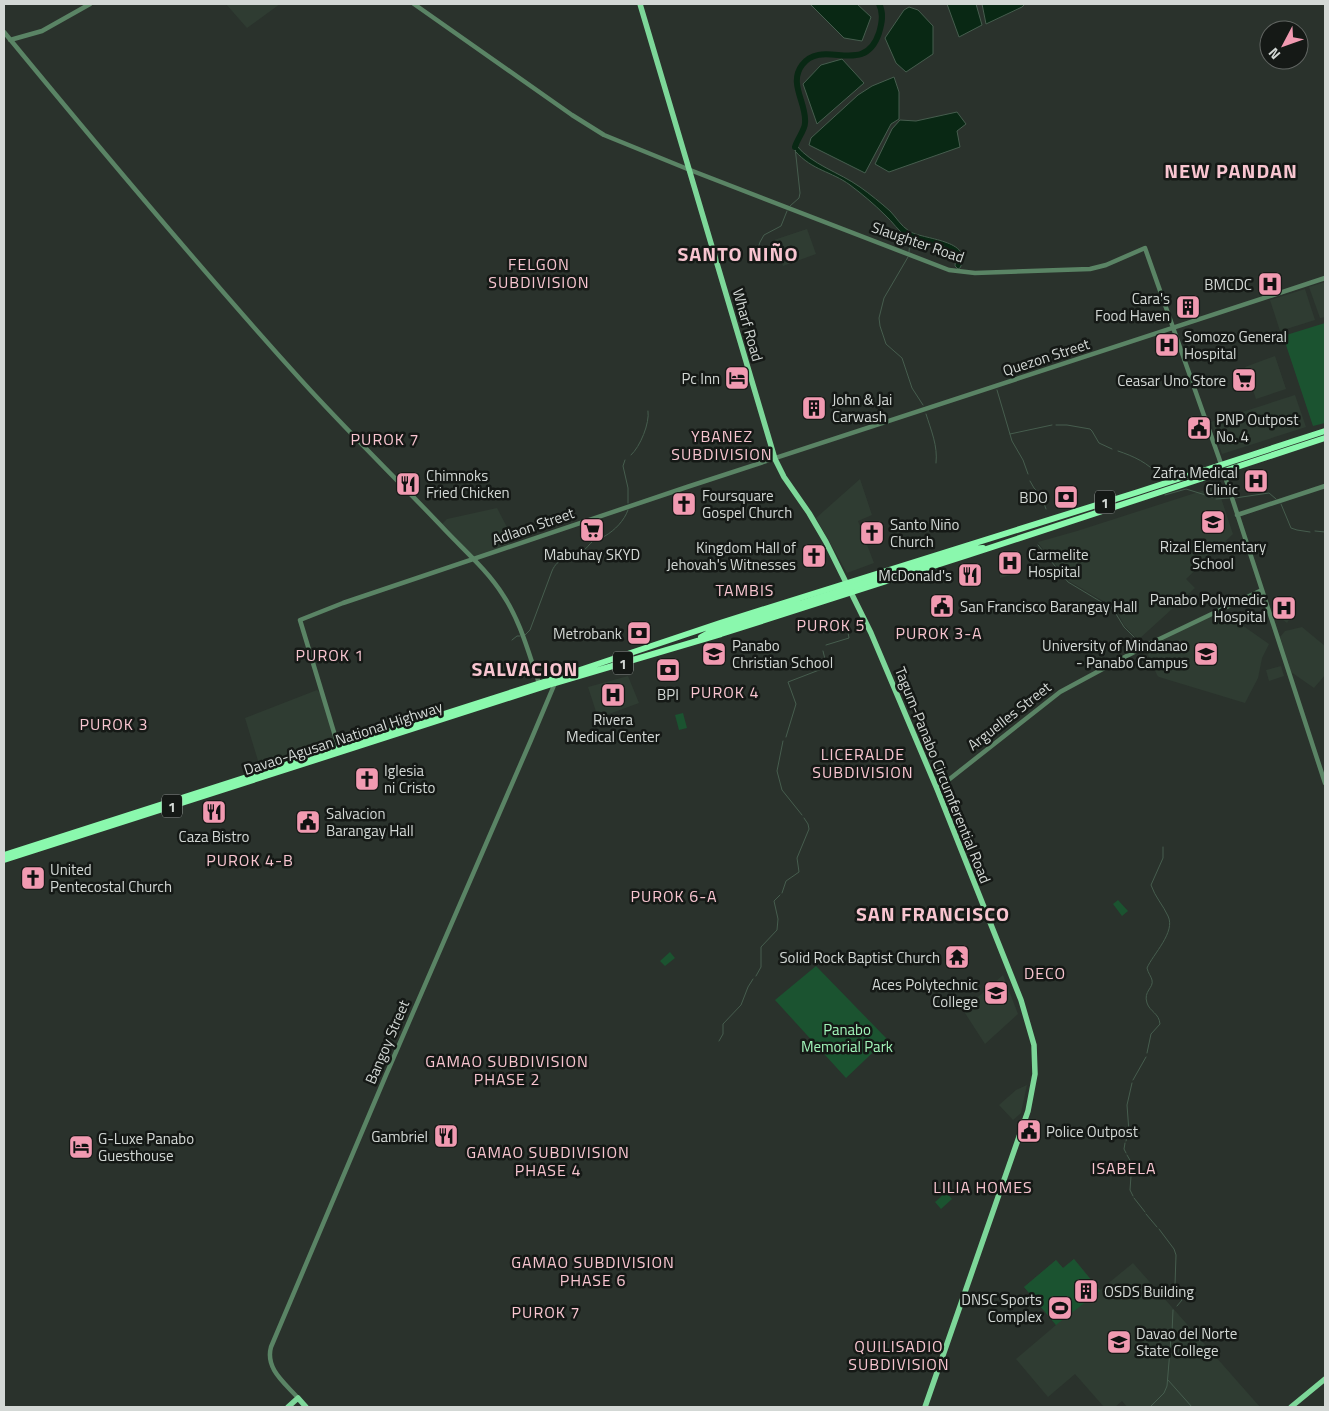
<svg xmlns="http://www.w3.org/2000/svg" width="1329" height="1411" font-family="'Titillium Web',sans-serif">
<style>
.built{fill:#2f3c32}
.green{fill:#1b5330}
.water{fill:#092814;stroke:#465d4e}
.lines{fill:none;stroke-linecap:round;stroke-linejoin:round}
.stream{stroke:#465d4e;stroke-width:1}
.river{stroke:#092814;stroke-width:6}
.minor{stroke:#5a8465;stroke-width:4.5}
.major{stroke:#7dd799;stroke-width:5.5}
.highway{stroke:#8af8ad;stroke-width:6}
.highway-bridge{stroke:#8af8ad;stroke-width:6}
.labels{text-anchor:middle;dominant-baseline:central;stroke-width:5;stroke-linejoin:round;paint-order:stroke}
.shield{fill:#151916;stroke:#9a9f9c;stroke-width:1}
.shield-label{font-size:14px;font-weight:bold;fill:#d3d8d5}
.street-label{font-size:15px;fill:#d3d8d5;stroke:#151916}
.poi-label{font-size:15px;fill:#d3d8d5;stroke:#151916;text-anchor:start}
.park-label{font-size:15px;fill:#a2f6ba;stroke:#151916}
.neighbourhood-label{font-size:16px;letter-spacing:1px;fill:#f8c5d0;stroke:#151916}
.district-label{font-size:20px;font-weight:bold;letter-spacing:1px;fill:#f8c5d0;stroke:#151916}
</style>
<rect width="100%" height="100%" fill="#2a322c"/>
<path class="built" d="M226,4H280L247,28Z
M807,229L816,254L783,266L774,240Z
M1325,282V317L1320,318L1309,287Z
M1305,289L1315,320L1280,331L1270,300Z
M1275,356L1286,389L1256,399L1245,367Z
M1295,395L1306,427L1222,454L1211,422Z
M860,479L872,515L858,521L874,563L847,573L816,518Z
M1217,486L1233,534L1186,579L1195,588L1138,640L1124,625L1115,608L1069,581L1039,544L1038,542L1077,531Z
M497,508L510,533L511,542L510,546L476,557H472L441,525L447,519Z
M1017,550L1022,572L1000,578V555Z
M1284,596L1296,614L1290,618L1287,623L1283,620L1273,603Z
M1222,611L1269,644L1262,658L1258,678L1245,703L1159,677L1157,675L1146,650V647Z
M1302,627L1325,646V675L1314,688L1291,672L1280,637L1285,631Z
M1281,666L1284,676L1269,681L1266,670Z
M628,676L639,703L598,718L588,687Z
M317,690L321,694L335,741L259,764L245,718Z
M1003,975L1018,1014L985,1044L963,1010Z
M1027,1085L1021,1113L1013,1120L999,1105L1016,1090Z
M1074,1259L1100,1290L1133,1263L1260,1407H1127L1122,1401L1115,1407H1104L1075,1374L1048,1397L1016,1359L1056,1325L1024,1287L1056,1260L1063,1268Z"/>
<path class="green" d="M1325,323V423L1313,426L1283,336Z
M683,713L687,728L679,730L675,715Z
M1118,900L1128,911L1122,916L1113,904Z
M670,952L675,958L665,966L660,961Z
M816,966L887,1039L846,1078L775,1000Z
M946,1192L952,1199L941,1209L935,1202Z
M1074,1259L1100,1291L1056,1325L1024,1287L1056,1260L1063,1268Z"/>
<path class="water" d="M810,4H857L871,17L862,41L844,38Z
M947,4H976L982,25L959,37Z
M982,4H1025L1022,7L986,24Z
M909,7L918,10L933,26V54L906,72L896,63L885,38L904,10Z
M842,59L864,83L817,124L803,84L821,65Z
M894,77L899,92V119L891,124L865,173L809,145L811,138L858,95L872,86Z
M957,112L966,124L957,131L960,147L889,172L875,164L892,129L900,120L916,121Z
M796,145C812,165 839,172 860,187C870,194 881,203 890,211C896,217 901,226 909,231C922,240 975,239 960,268L958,269L955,266L956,255C943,240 920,246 907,237C898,231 893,222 885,215C874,204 862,194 850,185C831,171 813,171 795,151Z"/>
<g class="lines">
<path class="stream" d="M790,206L799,198L800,193L795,147
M909,252L910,238
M756,255L760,242L764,235L781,226L787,211
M908,257L884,298L879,318L880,326L886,344L902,358L912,388L923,405
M997,390L1012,441L1023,460L1028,474
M926,414C931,430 938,446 936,463
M1056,425H1067L1090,429L1092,431L1099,443L1112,449
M1010,434L1052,425
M1118,451C1133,456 1149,463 1159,476
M631,455C640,447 650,423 648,411
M625,460L623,466L628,488V503
M1030,481L1034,488L1041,495L1046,509
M1165,495L1186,489L1212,497
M1235,498L1269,493L1276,499
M1216,499L1229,498
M1281,504L1291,528L1297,530L1310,532
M1315,531L1325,532
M1038,545L1068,582L1113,609L1124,627L1140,643
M525,635L530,630L552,571C558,557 568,559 580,553C586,550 589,544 594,540C598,538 602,538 605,536C615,530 624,521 628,510
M512,640L517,636H520
M826,645L849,638L846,622
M786,737L796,704L788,682L827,667L823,651
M783,741L777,771L782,790L802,815
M782,893L786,881L799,872L797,858L809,829L808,824L804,818
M756,976L761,967V947L777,930L778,919L774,901L780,895
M719,1041L723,1034V1024L741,1005L748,987L753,979
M1147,1053L1151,1034L1160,1024C1159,1013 1150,1012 1147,1003C1143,991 1154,988 1152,980C1151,976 1148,973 1147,968C1153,954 1176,932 1168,916C1163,905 1155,897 1151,885L1163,858V847
M1133,1080L1146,1057
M1126,1141L1129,1132L1127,1105L1132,1083
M1125,1143L1124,1149L1126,1153
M1127,1155L1131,1162L1132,1173
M1131,1176L1130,1190L1133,1196
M1134,1198L1145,1212
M1146,1214L1157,1227
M1159,1229L1174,1249L1176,1255L1175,1285L1182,1300L1177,1306
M1172,1333L1173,1310
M1168,1380L1192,1407
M1150,1407L1164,1393L1167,1386L1171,1338"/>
<path class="river" d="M795,147C797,139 805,130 805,123C807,103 788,84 802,65C823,37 864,78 879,33C882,23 884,13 879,4"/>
<path class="minor" d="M414,4L572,115L604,135L690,170L949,270L975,273L1090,269L1106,265L1145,248L1219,458L1325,783
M4,32C101,150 199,267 301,380C348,432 398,480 446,531C465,551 488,571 503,595C521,622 529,655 540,686
M10,40L42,31L90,4
M1237,515L1325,486
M339,749L300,620L343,603L687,487L1325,278
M937,789L1060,692L1149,644L1262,590
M298,1398C285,1383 265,1369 271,1347L386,1075L531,740L555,683"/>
<path class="major" d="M640,4L775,459L784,477L809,513L826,542L871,633L937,789L1021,1000L1034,1045L1035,1074L1028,1111L925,1407
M288,1407L298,1398L306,1407
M1291,1407L1325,1379"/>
<path class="highway" d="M895,573L971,549L983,548
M701,637L710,632L799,604
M4,855L553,679L720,623L1138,492L1325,431
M4,860L555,683L721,634L968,555L1325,438"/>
<path class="highway-bridge" d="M799,604L895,573"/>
</g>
<defs>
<symbol id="hospital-square" viewBox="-11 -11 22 22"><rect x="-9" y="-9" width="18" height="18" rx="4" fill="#f19ab1" stroke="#151916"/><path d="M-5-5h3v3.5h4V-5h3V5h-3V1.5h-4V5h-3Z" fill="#111"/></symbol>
<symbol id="building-square" viewBox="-11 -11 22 22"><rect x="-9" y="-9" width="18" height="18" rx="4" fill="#f19ab1" stroke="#151916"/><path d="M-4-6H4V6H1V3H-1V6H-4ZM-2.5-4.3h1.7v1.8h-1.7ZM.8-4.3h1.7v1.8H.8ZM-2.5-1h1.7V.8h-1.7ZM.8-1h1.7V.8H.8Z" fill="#111"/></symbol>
<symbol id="hotel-square" viewBox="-11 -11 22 22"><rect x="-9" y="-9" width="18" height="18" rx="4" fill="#f19ab1" stroke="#151916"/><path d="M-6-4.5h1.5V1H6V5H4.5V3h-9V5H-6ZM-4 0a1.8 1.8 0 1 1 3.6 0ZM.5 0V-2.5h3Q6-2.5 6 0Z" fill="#111"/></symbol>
<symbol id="supermarket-square" viewBox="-11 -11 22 22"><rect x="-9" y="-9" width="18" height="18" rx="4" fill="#f19ab1" stroke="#151916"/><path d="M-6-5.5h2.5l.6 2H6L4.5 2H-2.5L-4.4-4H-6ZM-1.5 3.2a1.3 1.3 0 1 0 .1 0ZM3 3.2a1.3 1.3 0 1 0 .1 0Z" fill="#111"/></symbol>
<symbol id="civic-square" viewBox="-11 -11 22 22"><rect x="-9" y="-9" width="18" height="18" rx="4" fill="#f19ab1" stroke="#151916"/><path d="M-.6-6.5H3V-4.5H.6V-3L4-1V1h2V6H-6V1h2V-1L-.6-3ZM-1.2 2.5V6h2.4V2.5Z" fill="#111"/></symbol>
<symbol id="restaurant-square" viewBox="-11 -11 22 22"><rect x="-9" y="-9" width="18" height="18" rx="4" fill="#f19ab1" stroke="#151916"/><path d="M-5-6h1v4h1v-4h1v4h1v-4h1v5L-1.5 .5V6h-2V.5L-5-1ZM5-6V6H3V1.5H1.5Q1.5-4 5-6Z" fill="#111"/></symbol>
<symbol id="bank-square" viewBox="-11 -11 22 22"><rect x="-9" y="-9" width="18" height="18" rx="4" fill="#f19ab1" stroke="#151916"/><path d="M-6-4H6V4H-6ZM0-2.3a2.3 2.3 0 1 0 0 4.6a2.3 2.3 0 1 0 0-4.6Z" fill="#111"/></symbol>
<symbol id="church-square" viewBox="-11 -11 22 22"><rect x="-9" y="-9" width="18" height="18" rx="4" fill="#f19ab1" stroke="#151916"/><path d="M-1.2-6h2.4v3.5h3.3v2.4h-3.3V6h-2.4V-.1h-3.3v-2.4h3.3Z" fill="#111"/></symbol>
<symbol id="school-square" viewBox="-11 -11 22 22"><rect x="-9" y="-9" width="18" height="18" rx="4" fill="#f19ab1" stroke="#151916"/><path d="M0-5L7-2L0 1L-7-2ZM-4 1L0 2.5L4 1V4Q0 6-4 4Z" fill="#111"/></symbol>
<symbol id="university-square" viewBox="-11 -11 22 22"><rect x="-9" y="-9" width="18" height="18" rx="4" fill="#f19ab1" stroke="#151916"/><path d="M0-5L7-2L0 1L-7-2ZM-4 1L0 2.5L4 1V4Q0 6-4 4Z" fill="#111"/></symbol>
<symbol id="temple-square" viewBox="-11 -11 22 22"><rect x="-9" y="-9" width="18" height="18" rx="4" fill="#f19ab1" stroke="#151916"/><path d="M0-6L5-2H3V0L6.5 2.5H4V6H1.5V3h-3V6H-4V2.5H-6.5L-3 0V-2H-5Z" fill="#111"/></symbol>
<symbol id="stadium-square" viewBox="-11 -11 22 22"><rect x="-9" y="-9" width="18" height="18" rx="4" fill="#f19ab1" stroke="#151916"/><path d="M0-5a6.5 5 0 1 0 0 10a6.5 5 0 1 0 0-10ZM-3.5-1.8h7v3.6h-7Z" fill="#111"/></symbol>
</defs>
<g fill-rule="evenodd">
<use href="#hospital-square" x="1256" y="270" width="28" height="28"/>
<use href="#building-square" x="1174" y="293" width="28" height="28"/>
<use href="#hospital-square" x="1153" y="331" width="28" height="28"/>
<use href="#hotel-square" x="723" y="364" width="28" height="28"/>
<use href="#supermarket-square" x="1230" y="366" width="28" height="28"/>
<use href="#building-square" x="800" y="394" width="28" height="28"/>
<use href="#civic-square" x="1185" y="414" width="28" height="28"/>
<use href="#hospital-square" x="1242" y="467" width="28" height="28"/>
<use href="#restaurant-square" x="394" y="470" width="28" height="28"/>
<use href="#bank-square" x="1052" y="483" width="28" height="28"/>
<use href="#church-square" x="670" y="490" width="28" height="28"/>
<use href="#school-square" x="1199" y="508" width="28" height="28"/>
<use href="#supermarket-square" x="578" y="516" width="28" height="28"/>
<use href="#church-square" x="858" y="519" width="28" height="28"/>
<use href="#church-square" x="800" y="542" width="28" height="28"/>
<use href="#hospital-square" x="996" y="549" width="28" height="28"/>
<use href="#restaurant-square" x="956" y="561" width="28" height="28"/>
<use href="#civic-square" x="928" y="592" width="28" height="28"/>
<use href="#hospital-square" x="1270" y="594" width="28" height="28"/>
<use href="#bank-square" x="625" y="619" width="28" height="28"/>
<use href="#school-square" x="700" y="640" width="28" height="28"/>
<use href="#university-square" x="1192" y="640" width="28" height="28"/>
<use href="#bank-square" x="654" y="656" width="28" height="28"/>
<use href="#hospital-square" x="599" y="681" width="28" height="28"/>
<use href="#church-square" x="353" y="765" width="28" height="28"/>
<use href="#restaurant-square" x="200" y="798" width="28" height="28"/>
<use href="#civic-square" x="294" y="808" width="28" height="28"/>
<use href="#church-square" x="19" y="864" width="28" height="28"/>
<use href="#temple-square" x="943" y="943" width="28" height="28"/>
<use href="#university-square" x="982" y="979" width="28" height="28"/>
<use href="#civic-square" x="1015" y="1117" width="28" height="28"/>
<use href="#restaurant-square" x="432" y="1122" width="28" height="28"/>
<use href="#hotel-square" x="67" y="1133" width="28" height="28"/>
<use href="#building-square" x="1072" y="1277" width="28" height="28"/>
<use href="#stadium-square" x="1046" y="1294" width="28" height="28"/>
<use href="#university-square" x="1105" y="1328" width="28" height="28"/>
</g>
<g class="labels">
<g class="shield">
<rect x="1095" y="490.5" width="20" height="23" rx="4"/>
<rect x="613" y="651.5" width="20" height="23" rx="4"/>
<rect x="162" y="794.5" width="20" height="23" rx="4"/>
</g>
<g class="shield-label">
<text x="1105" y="502">1</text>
<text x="623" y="663">1</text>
<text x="172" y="806">1</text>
</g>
<g class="street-label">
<text transform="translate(918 242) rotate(19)">Slaughter Road</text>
<text transform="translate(748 325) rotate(74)">Wharf Road</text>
<text transform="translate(1046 357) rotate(-18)">Quezon Street</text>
<text transform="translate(533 526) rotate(-19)">Adlaon Street</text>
<text transform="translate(1009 716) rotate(-38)">Arguelles Street</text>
<text transform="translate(343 738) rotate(-18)">Davao-Agusan National Highway</text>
<text transform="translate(943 775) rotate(68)">Tagum-Panabo Circumferential Road</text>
<text transform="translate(387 1042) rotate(-67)">Bangoy Street</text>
</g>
<g class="poi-label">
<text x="1252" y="284" text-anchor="end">BMCDC</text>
<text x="1170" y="298" text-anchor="end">Cara's<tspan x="1170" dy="17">Food Haven</tspan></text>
<text x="1184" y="336">Somozo General<tspan x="1184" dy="17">Hospital</tspan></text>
<text x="720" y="378" text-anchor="end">Pc Inn</text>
<text x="1226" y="380" text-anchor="end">Ceasar Uno Store</text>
<text x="832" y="399">John &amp; Jai<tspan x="832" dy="17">Carwash</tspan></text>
<text x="1216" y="419">PNP Outpost<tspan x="1216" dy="17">No. 4</tspan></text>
<text x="1238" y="472" text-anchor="end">Zafra Medical<tspan x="1238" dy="17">Clinic</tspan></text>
<text x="426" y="475">Chimnoks<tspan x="426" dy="17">Fried Chicken</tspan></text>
<text x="702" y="495">Foursquare<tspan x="702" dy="17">Gospel Church</tspan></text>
<text x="1048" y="497" text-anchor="end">BDO</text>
<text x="890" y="524">Santo Niño<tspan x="890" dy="17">Church</tspan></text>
<text x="1213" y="546" text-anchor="middle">Rizal Elementary<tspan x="1213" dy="17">School</tspan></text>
<text x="796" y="547" text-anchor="end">Kingdom Hall of<tspan x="796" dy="17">Jehovah's Witnesses</tspan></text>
<text x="592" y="554" text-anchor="middle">Mabuhay SKYD</text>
<text x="1028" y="554">Carmelite<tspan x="1028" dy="17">Hospital</tspan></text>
<text x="952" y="575" text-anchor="end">McDonald's</text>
<text x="1266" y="599" text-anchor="end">Panabo Polymedic<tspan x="1266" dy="17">Hospital</tspan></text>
<text x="960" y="606">San Francisco Barangay Hall</text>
<text x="622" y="633" text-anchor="end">Metrobank</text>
<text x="732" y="645">Panabo<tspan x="732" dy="17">Christian School</tspan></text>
<text x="1188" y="645" text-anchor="end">University of Mindanao<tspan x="1188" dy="17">- Panabo Campus</tspan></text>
<text x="668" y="694" text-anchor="middle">BPI</text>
<text x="613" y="719" text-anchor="middle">Rivera<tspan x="613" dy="17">Medical Center</tspan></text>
<text x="384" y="770">Iglesia<tspan x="384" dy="17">ni Cristo</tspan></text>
<text x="326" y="813">Salvacion<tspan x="326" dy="17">Barangay Hall</tspan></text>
<text x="214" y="836" text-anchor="middle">Caza Bistro</text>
<text x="50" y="869">United<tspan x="50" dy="17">Pentecostal Church</tspan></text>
<text x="940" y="957" text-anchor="end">Solid Rock Baptist Church</text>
<text x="978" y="984" text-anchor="end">Aces Polytechnic<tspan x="978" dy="17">College</tspan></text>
<text x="1046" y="1131">Police Outpost</text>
<text x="428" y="1136" text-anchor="end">Gambriel</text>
<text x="98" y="1138">G-Luxe Panabo<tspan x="98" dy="17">Guesthouse</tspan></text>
<text x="1104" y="1291">OSDS Building</text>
<text x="1042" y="1299" text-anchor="end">DNSC Sports<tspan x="1042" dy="17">Complex</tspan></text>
<text x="1136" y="1333">Davao del Norte<tspan x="1136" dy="17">State College</tspan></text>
</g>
<g class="park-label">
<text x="847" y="1029">Panabo<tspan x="847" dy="17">Memorial Park</tspan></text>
</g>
<g class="neighbourhood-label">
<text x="539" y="264">FELGON<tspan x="539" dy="18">SUBDIVISION</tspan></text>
<text x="722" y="436">YBANEZ<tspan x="722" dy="18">SUBDIVISION</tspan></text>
<text x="385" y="439">PUROK 7</text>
<text x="745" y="590">TAMBIS</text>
<text x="831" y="625">PUROK 5</text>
<text x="939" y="633">PUROK 3-A</text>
<text x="330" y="655">PUROK 1</text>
<text x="725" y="692">PUROK 4</text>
<text x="114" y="724">PUROK 3</text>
<text x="863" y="754">LICERALDE<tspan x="863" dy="18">SUBDIVISION</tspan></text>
<text x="250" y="860">PUROK 4-B</text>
<text x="674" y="896">PUROK 6-A</text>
<text x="1045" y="973">DECO</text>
<text x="507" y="1061">GAMAO SUBDIVISION<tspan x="507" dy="18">PHASE 2</tspan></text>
<text x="548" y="1152">GAMAO SUBDIVISION<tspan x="548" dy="18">PHASE 4</tspan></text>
<text x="1124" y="1168">ISABELA</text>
<text x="983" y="1187">LILIA HOMES</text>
<text x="593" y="1262">GAMAO SUBDIVISION<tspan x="593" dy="18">PHASE 6</tspan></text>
<text x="546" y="1312">PUROK 7</text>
<text x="899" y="1346">QUILISADIO<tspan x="899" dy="18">SUBDIVISION</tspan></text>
</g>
<g class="district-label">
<text x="1231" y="170">NEW PANDAN</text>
<text x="738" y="253">SANTO NIÑO</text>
<text x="525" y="668">SALVACION</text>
<text x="933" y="913">SAN FRANCISCO</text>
</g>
</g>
<rect width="1329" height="1411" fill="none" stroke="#d3d8d5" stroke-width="10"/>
<g transform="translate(1284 45) rotate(229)"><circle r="24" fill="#151916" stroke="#616562"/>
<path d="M0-4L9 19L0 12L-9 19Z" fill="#f19ab1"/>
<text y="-8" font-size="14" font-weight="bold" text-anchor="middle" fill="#d3d8d5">N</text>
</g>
</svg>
